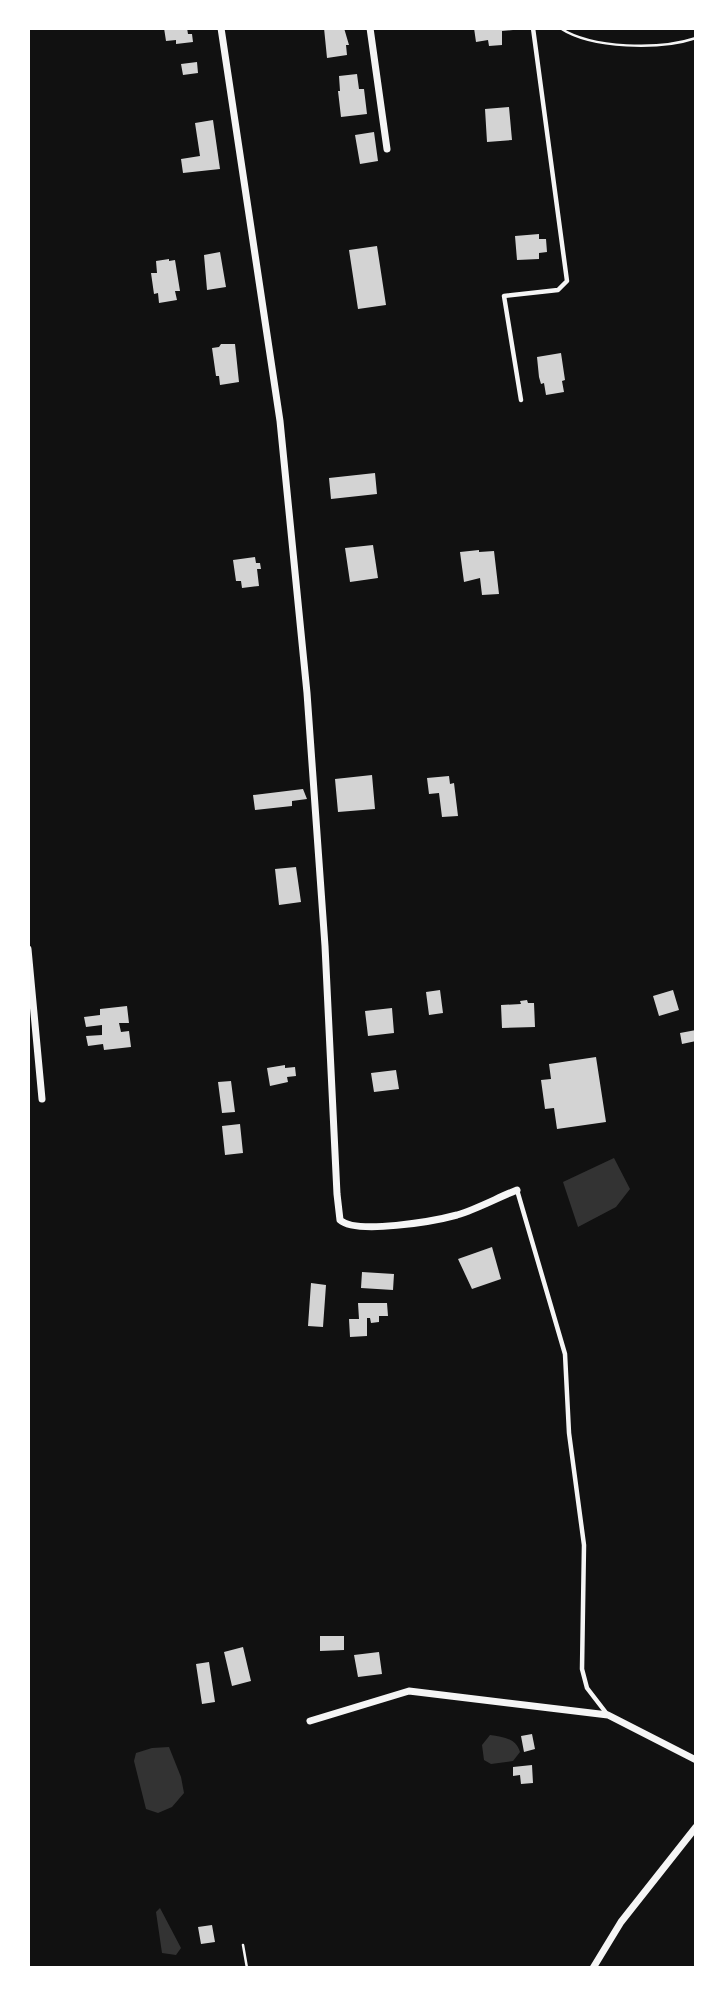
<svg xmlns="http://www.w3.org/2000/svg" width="724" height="1996" font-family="'Source Sans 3',sans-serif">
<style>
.water{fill:#333}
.building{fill:#d3d3d3}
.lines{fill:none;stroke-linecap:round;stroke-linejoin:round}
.path{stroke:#f5f5f5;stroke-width:2.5}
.service{stroke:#f5f5f5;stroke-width:4.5}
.minor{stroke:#f5f5f5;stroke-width:7}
</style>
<rect width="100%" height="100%" fill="#111"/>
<path class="water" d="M614,1158L630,1189L616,1207L578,1227L563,1182Z
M490,1735C503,1737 516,1738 520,1752L513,1761L491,1764L484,1760L482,1745Z
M169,1747L181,1777L184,1793L172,1807L158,1813L146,1809L134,1761L136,1753L152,1748Z
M160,1908L181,1948L176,1955L162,1953L156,1912Z"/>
<path class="building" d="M164,28H187L188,34H192L193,42L176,44V40L166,41Z
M324,28H344L349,45H346L347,55L327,58Z
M474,28H513V30L502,31V45L489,46L488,40L476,42Z
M197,62L198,73L183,75L181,64Z
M357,74L359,89H364L367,114L341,117L338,91H340L339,76Z
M509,107L512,140L487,142L485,109Z
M213,120L220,169L183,173L181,159L200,156L195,123Z
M374,132L378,161L360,164L355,135Z
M539,234V239H546L547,252L539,253V259L517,260L515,236Z
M377,246L386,305L358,309L349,250Z
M220,252L226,287L207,290L204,255Z
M169,259V261L175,260L180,291H175L177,300L159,303L158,293L154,294L151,273H157L156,261Z
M221,344H235L239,382L220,385L219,376H216L212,348L219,347Z
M561,353L565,380L562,381L564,392L546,395L544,383L541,384L539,377L537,357Z
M375,473L377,494L331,499L329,478Z
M373,545L378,578L350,582L345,548Z
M479,550V552L494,551L499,594L482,595L480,578L464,582L460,552Z
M255,557L256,563H260L261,569H257L259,586L242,588L241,581H236L233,560Z
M372,775L375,809L338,812L335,779Z
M449,776L450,784L454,783L458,816L442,817L439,793L429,794L427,778Z
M303,789L307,799L292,801V806L255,810L253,795Z
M296,867L301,902L279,905L275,869Z
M440,990L443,1013L429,1015L426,992Z
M673,990L679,1010L659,1016L653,996Z
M527,1000L528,1003H534L535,1027L502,1028L501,1005L521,1004L520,1001Z
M127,1006L129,1023H119L121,1032L129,1031L131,1047L104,1050L103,1044L88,1046L86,1036L102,1035V1025L86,1027L84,1017L100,1015V1009Z
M392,1008L394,1033L368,1036L365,1011Z
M696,1030V1041L682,1044L680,1033Z
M596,1057L606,1122L557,1129L554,1108L545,1109L541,1080L551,1079L549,1064Z
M285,1065V1068L295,1067L296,1076L287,1077L288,1082L270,1086L267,1068Z
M396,1070L399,1089L374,1092L371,1073Z
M231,1081L235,1112L222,1113L218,1082Z
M240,1124L243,1153L225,1155L222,1126Z
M492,1247L501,1279L472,1289L458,1259Z
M362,1272L394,1274L393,1290L361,1288Z
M311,1283L326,1285L323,1327L308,1326Z
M358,1303H387L388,1316H379V1322L371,1323L370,1318H367V1336L350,1337L349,1319H359Z
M320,1636H344V1650L320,1651Z
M243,1647L251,1681L232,1686L224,1652Z
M379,1652L382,1674L358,1677L354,1655Z
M209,1662L215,1702L202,1704L196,1664Z
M532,1734L535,1749L524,1752L521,1736Z
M532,1765L533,1783L521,1784L520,1775L513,1776V1767Z
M212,1925L215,1942L201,1944L198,1927Z"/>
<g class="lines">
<path class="path" d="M560,28C592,49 660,50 696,38
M243,1945L247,1968"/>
<path class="service" d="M521,400L504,296L558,290L567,281L533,28
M517,1190L565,1354L569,1433L584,1545L582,1669L587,1688L607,1714"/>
<path class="minor" d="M221,28L280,421L307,693L325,946L337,1194L340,1220C356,1235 435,1221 457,1215C477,1209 497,1198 517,1190
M370,28L387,149
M28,949L42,1099
M310,1721L409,1691L608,1715L696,1760
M593,1968L621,1922L696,1827"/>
</g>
<rect width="724" height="1996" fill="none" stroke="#ffffff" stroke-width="60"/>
</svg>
